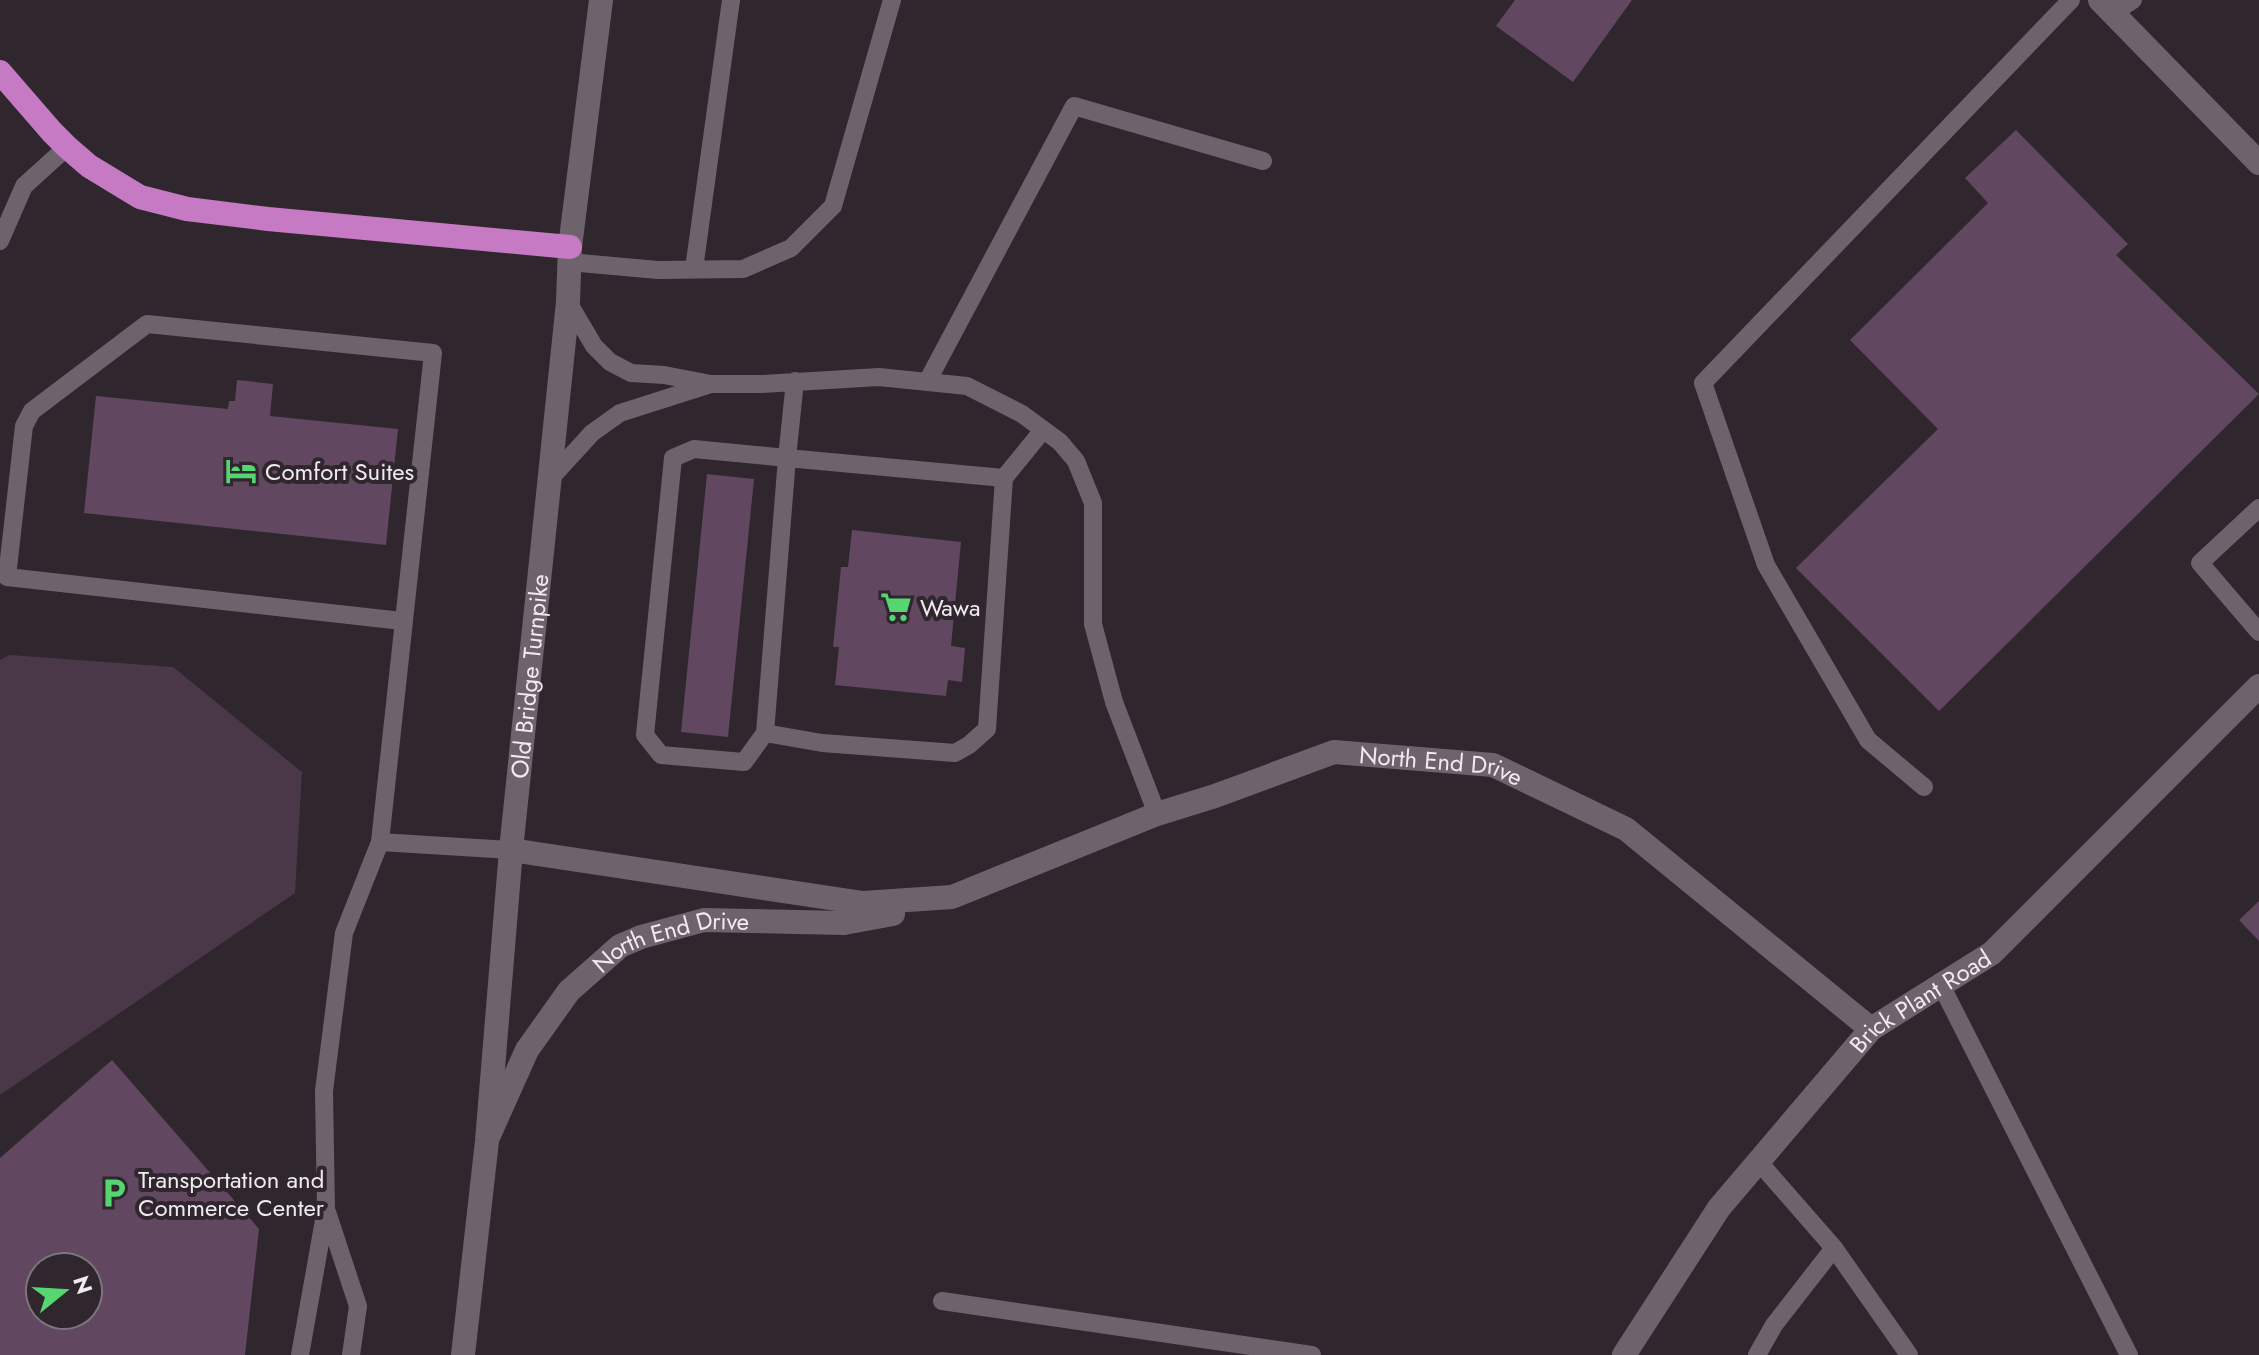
<svg xmlns="http://www.w3.org/2000/svg" width="2259" height="1355" font-family="Jost,sans-serif">
<style>
.green{fill:#4a3849}
.building{fill:#614860;fill-rule:evenodd}
.lines{fill:none;stroke-linecap:round;stroke-linejoin:round}
.service{stroke:#6e636d;stroke-width:18}
.minor{stroke:#6e636d;stroke-width:24}
.tertiary{stroke:#6e636d;stroke-width:24}
.trunk{stroke:#c77ac4;stroke-width:24}
.labels{text-anchor:middle;dominant-baseline:central;stroke-width:8;stroke-linejoin:round;paint-order:stroke}
.poi-label{font-size:24px;fill:#f1ebf1;stroke:#2f262e;text-anchor:start}
.street-label{font-size:24px;fill:#f1ebf1;stroke:#2f262e}
</style>
<rect width="100%" height="100%" fill="#2f262e"/>
<path class="green" d="M10,655L173,667L302,772L295,893L0,1095V660Z"/>
<path class="building" d="M1515,0H1632L1573,82L1496,26Z
M2016,130L2128,244L2116,255L2259,394L1939,711L1796,568L1938,429L1850,340L1988,203L1965,178Z
M237,380L273,384L270,416L398,429L386,545L84,513L96,396L228,409L229,401H235Z
M707,474L754,479L728,737L681,732Z
M852,530L961,542L951,646L965,648L962,682L948,680L946,696L835,685L839,647H833L841,567H848Z
M2259,901V941L2239,920Z
M112,1060L259,1229L245,1355H0V1158ZM40,1267H88V1315H40Z"/>
<g class="lines">
<path class="service" d="M2113,13L2133,0
M0,241L24,186L67,147
M569,262L658,270L743,269L791,248L833,206L892,0
M694,269L731,0
M568,302L594,346L610,362L631,373L664,375L711,384H762L879,377L967,386L1022,414L1060,442L1076,461L1093,503V624L1114,702L1157,814
M927,382L1074,106L1263,161
M1004,478L787,458L765,733L822,743L955,753L969,745L987,729L1004,478L1043,430
M549,480L592,433L620,413L708,385
M2259,508L2200,563L2259,632
M765,733L744,762L661,755L645,735L673,458L694,449L787,458L795,381
M1924,787L1868,740L1766,565L1703,383L2071,0
M380,842L511,850
M1941,985L2129,1355
M327,1212L358,1306L351,1355
M1834,1248L1909,1355
M942,1301L1312,1355
M300,1355L326,1209L324,1091L344,933L380,842L433,353L147,324L32,411L24,426L7,577L402,621
M1757,1355L1774,1325L1834,1248L1758,1161"/>
<g class="minor">
<path d="M2100,0L2259,163"/>
<path id="s1" d="M511,850L863,903L952,897L1157,814L1215,796L1334,752L1493,765L1626,829L1871,1029"/>
<path id="s2" d="M489,1135L527,1050L569,991L620,946L641,937L704,920L844,923L893,914"/>
<path id="s3" d="M1624,1355L1719,1208L1871,1029L1992,953L2259,686"/>
</g>
<path class="tertiary" id="s4" d="M463,1355L487,1141L511,850L568,302L570,247L601,0"/>
<path class="trunk" d="M0,72L52,132L67,147L89,166L140,197L187,209L268,219L570,247"/>
</g>
<defs>
<symbol id="hotel-bare" viewBox="-9 -9 18 18"><path d="M-6-4.5h1.5V1H6V5H4.5V3h-9V5H-6ZM-4 0a1.8 1.8 0 1 1 3.6 0ZM.5 0V-2.5h3Q6-2.5 6 0Z" fill="#55d671" stroke="#2f262e" stroke-width="2.5" paint-order="stroke"/></symbol>
<symbol id="supermarket-bare" viewBox="-9 -9 18 18"><path d="M-6-5.5h2.5l.6 2H6L4.5 2H-2.5L-4.4-4H-6ZM-1.5 3.2a1.3 1.3 0 1 0 .1 0ZM3 3.2a1.3 1.3 0 1 0 .1 0Z" fill="#55d671" stroke="#2f262e" stroke-width="2.5" paint-order="stroke"/></symbol>
<symbol id="parking-bare" viewBox="-9 -9 18 18"><path d="M-3.5-5.5H1a3.5 3.5 0 0 1 0 7H-1V5.5H-3.5ZM-1-3.4V-.6H.8a1.4 1.4 0 0 0 0-2.8Z" fill="#55d671" stroke="#2f262e" stroke-width="2.5" paint-order="stroke"/></symbol>
</defs>
<g fill-rule="evenodd">
<use href="#hotel-bare" x="219" y="449" width="44" height="44"/>
<use href="#supermarket-bare" x="874" y="585" width="44" height="44"/>
<use href="#parking-bare" x="92" y="1171" width="44" height="44"/>
</g>
<g class="labels">
<g class="poi-label">
<text x="265" y="471">Comfort Suites</text>
<text x="920" y="607">Wawa</text>
<text x="138" y="1179">Transportation and<tspan x="138" dy="28">Commerce Center</tspan></text>
</g>
<g class="street-label">
<text stroke="none"><textPath href="#s4" startOffset="682">Old Bridge Turnpike</textPath></text>
<text stroke="none"><textPath href="#s1" startOffset="962">North End Drive</textPath></text>
<text stroke="none"><textPath href="#s2" startOffset="284">North End Drive</textPath></text>
<text stroke="none"><textPath href="#s3" startOffset="466">Brick Plant Road</textPath></text>
</g>
</g>
<g transform="translate(64 1291) rotate(72)"><circle r="38" fill="#2f262e" stroke="#7d757c" stroke-width="2"/>
<path d="M0-6L14 30L0 20L-14 30Z" fill="#55d671"/>
<text y="-12" font-size="22" font-weight="bold" text-anchor="middle" fill="#f1ebf1">N</text>
</g>
</svg>
